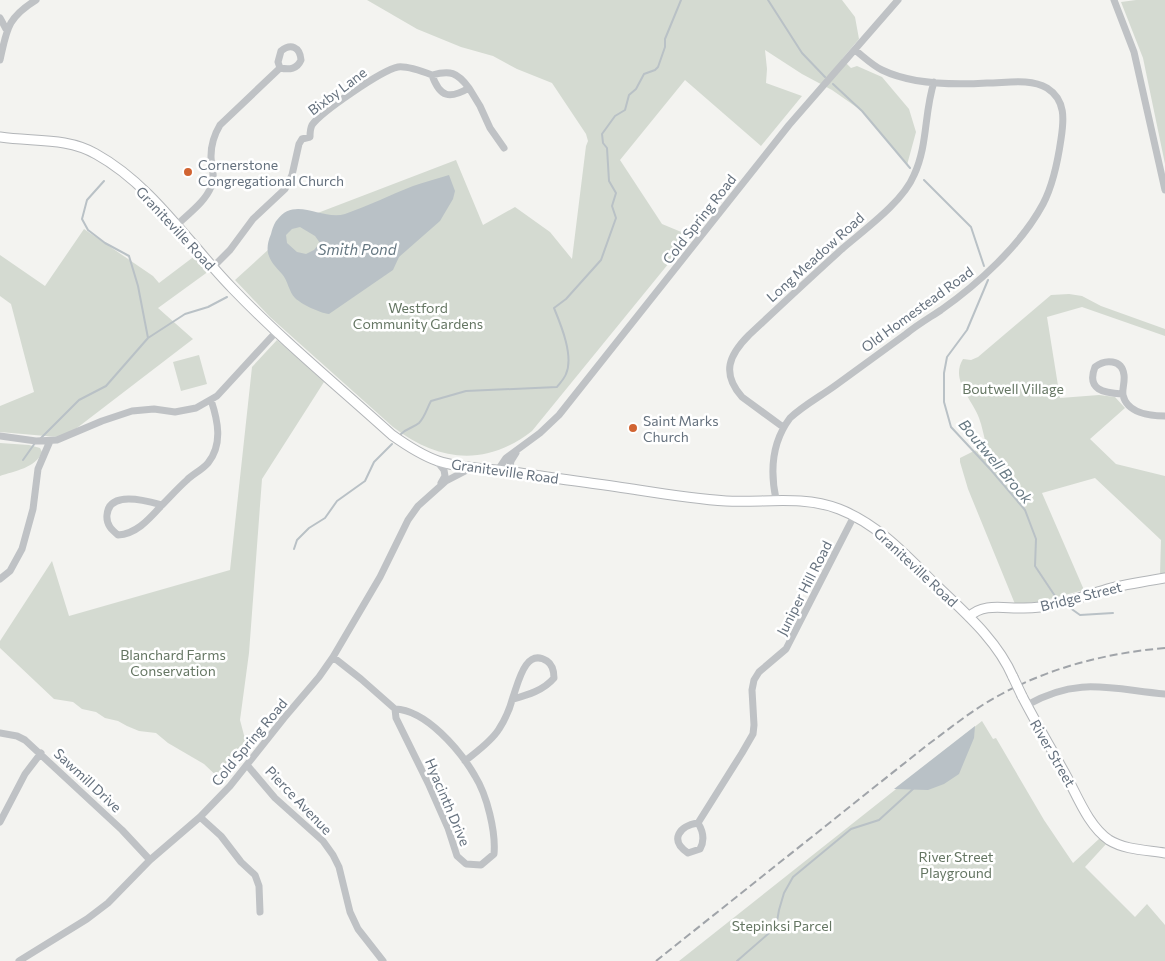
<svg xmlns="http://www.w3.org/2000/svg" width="1165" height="961" font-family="Commissioner,sans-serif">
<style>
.green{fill:#d4dad1}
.water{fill:#b9c1c6;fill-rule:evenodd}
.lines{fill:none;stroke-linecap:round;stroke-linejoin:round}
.stream{stroke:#b9c1c6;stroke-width:2}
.major-casing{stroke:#b2b5b8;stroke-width:11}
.minor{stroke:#bfc2c5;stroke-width:7}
.major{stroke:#fff;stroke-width:9}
.rail{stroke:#a0a4a9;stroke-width:2;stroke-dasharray:8 4;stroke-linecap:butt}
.major-bridge-casing{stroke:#b2b5b8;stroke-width:11;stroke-linecap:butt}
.major-bridge{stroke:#fff;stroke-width:9}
.poi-dot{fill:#d16432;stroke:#fff;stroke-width:2}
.labels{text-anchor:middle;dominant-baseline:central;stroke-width:5;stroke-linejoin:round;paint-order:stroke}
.street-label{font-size:14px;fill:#65717e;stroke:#fff}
.poi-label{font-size:14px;fill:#65717e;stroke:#fff;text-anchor:start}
.park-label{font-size:14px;fill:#657663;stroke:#fff}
.water-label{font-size:15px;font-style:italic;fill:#667882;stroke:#fff}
</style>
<rect width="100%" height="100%" fill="#f3f3f0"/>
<path class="green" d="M367,0H842L855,17L859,39L842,59L851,68L857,66L882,77L909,109L916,132L907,165L862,111L832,90L802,74L765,50L767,69L766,83L802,96L761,146L685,80L620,160L662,224L691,236L532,431C486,467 438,462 393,427L270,317L235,280L302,219L456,160L483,225L515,207L550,232L572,259L586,146L588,141L586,134L552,83L517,69L493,56L461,47L417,29Z
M1136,0H1165V164L1143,58L1121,2Z
M84,229L153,276L159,283L196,255L209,271L158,308L193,339L73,431L57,437L0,432V406L34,392L11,304L0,296V255L45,286Z
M1069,294L1082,296L1101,306L1165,329V336L1082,307L1047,317L1060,398L1099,395L1115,397L1125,408L1090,439L1116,464L1165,476V573L1160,574L1161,540L1095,478L1042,493L1084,590L1038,602L1015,604L968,489L960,462V458L986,445C984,436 982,426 979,418C972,399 950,380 963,359L971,360L978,357L1051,295Z
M277,340L324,382L262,479L249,653L240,720L245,739L251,749L223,782L204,764L168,743L156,733L139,731L127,726L118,721L105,718L96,712L82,709L73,702L54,699L0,648V641L52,561L69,616L230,570L252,367Z
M199,355L207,384L181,391L173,362Z
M0,443L29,445L40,448L42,452C36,468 14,471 0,476Z
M982,721L993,739L996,738L1044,820L1073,863L1100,838L1107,843L1085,867L1135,917L1147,904L1165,925V961H679Z"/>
<path class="water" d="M449,175L455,191L453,199L440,221L399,257L393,270L329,314C320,313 301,304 295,298C289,292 288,281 282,274C270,261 263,253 271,234C272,230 274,223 277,220C295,195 322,221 345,214C368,206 390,195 413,186C424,182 437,179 449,175ZM300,227L315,236L320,243L314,250L306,254L297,252L287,243L286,235L292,229Z
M975,726L974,738L959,774L944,784L928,790L894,789Z"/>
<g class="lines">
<path class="stream" d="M768,0L802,53L825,77
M833,84L862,111L910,168
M924,180L971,227L984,266
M104,181L87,200L82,219L88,230L105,243L129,256L138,286L148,338
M988,280L967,330L947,357L944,373V402L951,427L991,470L1025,510L1036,539L1035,566L1057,599
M401,434C407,428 413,428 419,423C425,417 427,408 431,401L466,391L557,387C560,383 564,379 566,374C574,356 561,325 554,308L566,299L601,260L616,218L612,206L616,193L609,181L607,148L603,143L602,134L615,116L625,110L629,95L636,89L644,74L655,70L658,67L665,47V39L681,0
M41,438L79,400L106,386L148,338L185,314L208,307L227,297
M23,460L35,443
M294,549L297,540L309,528L325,518L337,501L365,481L374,462L392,444
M1066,605L1080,615L1113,613
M737,961L776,927L779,910L784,893L793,877L851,829L879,820L913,789"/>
<defs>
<path id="major" d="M0,137C32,142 67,137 96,154C152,185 189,244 233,289C283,341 339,387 392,435C406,445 421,455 438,461C462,469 488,468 513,472C552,478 592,483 632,489C664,494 695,499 726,501C764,503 802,495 839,509C878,524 907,556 936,585C965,613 997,640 1013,677
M969,617C983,602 1006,609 1024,608C1054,608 1083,596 1111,588C1129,584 1147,581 1165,578
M1022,696C1035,721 1049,745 1063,770C1076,792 1087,825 1109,840C1125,850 1147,850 1165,853"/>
</defs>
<use href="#major" class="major-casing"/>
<path class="minor" d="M1114,0L1134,52L1165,190
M0,18L6,29
M0,60C7,29 7,18 36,0
M432,75C450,70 457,72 469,88
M177,225C188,214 205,202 211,187C216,177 211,166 211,156C211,145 214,135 220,125L280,68C290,70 297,69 301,60C300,47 291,43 281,51L278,62L280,68
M213,267L230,250L253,219L285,189L292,175L299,144L302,139L310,137C310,133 310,129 312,125C321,112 382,70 398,67C406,66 424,72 432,75C440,98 450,99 469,88L480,106L490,128L504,148
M1122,394C1104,393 1086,390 1095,367C1105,359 1122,359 1124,375C1125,382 1122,389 1123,395C1127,413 1150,416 1165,416
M783,427L742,397C721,373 729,355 749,335C780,306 811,277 842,249C864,230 903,202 914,175C928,145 924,113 934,82
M0,436L36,441L57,440L102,421L132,411L154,409L175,412L196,408L217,396L276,332
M437,461L444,470L445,476L441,483
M498,470L506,458L540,433L559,415L789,125L898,0
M509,471L511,461L516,453
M776,499C770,471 772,442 790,418C804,405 821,396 836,385C859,368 883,351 906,334C917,325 929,318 941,310C978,284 1021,245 1043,204C1053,185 1058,160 1061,139C1064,120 1066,100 1047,88C1030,78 1006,83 987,83C955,85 911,84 882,70C872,65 864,57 855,50
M162,505C150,518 137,534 118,535C112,530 106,525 107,515C109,490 147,501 162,505C170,497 178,488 187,480C193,474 202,470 208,463C223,444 218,421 211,400
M0,579L10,571L22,549L33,509L38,469L50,441
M333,657L361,679L395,709
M1027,705C1078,676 1110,689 1165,694
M395,709C426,710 460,750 475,776C487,795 496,832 494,854L481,865L466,864L457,856L448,828L429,785L396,718Z
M0,733L17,736L25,740L122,830L150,860
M465,761C476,752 491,742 499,729C505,720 510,708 513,697C518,684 525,647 547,661C553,665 554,671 554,678C544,690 528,695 513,699
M247,765L275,798L323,841L333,855L339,867L350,912L358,929L383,961
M200,817L221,836L241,862L255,875L259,886L260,912
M0,822L25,774L41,753
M698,823C679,826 669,840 688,853L700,849C705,840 703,831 698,823L742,753L753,734L754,725L752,690L754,680L759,672L786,649L854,516
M19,961L87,919L108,903L150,860L200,817L230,786L284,718L319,677L333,657L380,577L408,520L418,506L446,481L471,468"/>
<use href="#major" class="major"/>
<path class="rail" d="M656,961L926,746C949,729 971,711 996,697C1048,668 1106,653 1165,648"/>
<defs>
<path id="major-bridge" d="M1013,677L1022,696"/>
</defs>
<use href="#major-bridge" class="major-bridge-casing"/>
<use href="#major-bridge" class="major-bridge"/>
</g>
<g class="poi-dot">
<circle cx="188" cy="172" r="5"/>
<circle cx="633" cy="428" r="5"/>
</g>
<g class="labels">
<g class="street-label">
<text transform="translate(337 91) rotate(-37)">Bixby Lane</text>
<text transform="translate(699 219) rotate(-52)">Cold Spring Road</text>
<text transform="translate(176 228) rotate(47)">Graniteville Road</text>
<text transform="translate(815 257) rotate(-42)">Long Meadow Road</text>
<text transform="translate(917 309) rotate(-36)">Old Homestead Road</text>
<text transform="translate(505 471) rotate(8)">Graniteville Road</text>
<text transform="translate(916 567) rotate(43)">Graniteville Road</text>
<text transform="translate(804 588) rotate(-63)">Juniper Hill Road</text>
<text transform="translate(1081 596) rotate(-14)">Bridge Street</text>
<text transform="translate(249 742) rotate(-50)">Cold Spring Road</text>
<text transform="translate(1053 753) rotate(60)">River Street</text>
<text transform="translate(88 780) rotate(43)">Sawmill Drive</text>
<text transform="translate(299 800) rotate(46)">Pierce Avenue</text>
<text transform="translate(448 802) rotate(67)">Hyacinth Drive</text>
</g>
<g class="poi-label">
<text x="198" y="164">Cornerstone<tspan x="198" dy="16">Congregational Church</tspan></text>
<text x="643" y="420">Saint Marks<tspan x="643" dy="16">Church</tspan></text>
</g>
<g class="park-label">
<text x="418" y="307">Westford<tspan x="418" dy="16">Community Gardens</tspan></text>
<text x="1013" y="388">Boutwell Village</text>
<text x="173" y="654">Blanchard Farms<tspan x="173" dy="16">Conservation</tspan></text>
<text x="956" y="856">River Street<tspan x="956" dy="16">Playground</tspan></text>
<text x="782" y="925">Stepinksi Parcel</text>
</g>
<g class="water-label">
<text x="357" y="249">Smith Pond</text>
<text transform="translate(996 461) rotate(50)">Boutwell Brook</text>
</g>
</g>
</svg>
